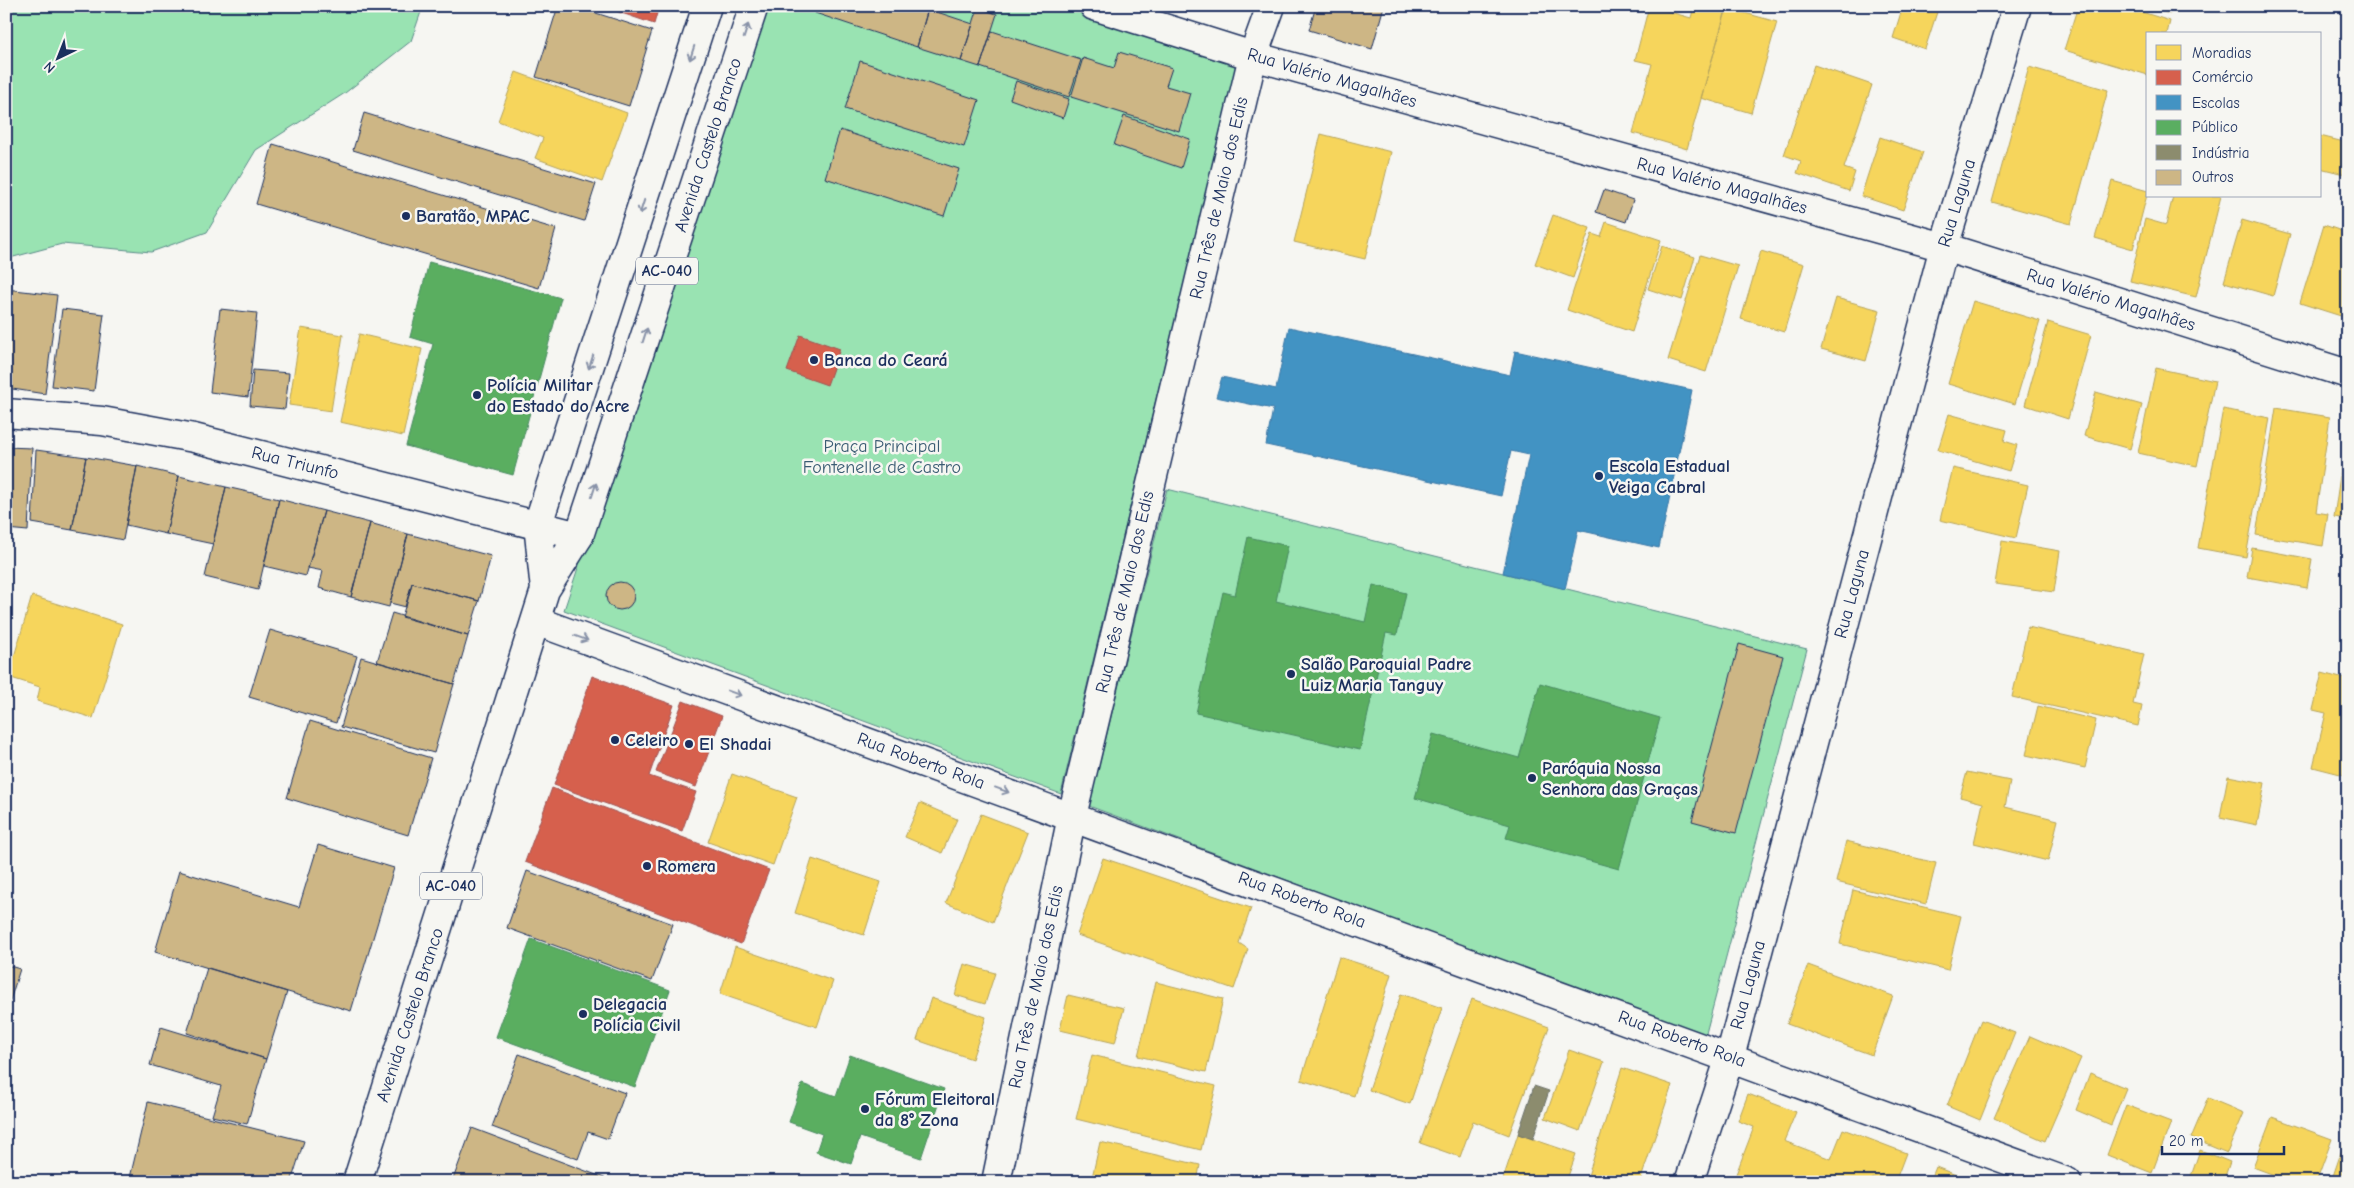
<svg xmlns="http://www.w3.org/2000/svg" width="2354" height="1188" font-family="'Comic Neue',sans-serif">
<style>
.green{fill:#99e3b2;stroke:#5a8988}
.homes{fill:#f6d55c;stroke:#b4a35d}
.shops{fill:#d6604d;stroke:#9e5152}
.schools{fill:#4393c3;stroke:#3775a5}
.public{fill:#5aae61;stroke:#478860}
.industry{fill:#8c8c6e;stroke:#6a7069}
.building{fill:#cdb685;stroke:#1b2f5e}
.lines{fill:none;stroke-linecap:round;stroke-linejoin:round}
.street-casing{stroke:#1b2f5e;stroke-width:31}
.secondary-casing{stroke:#1b2f5e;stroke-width:31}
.highway-casing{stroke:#1b2f5e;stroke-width:31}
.street{stroke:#f6f6f2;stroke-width:28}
.secondary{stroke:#f6f6f2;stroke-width:28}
.highway{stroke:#f6f6f2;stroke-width:28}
.oneway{stroke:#8892a8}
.poi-dot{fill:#1b2f5e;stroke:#f6f6f2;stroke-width:2}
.labels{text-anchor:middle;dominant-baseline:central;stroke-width:5;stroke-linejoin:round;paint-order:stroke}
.shield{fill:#f6f6f2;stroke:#5d6b8a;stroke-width:1}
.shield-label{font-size:16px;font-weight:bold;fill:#1b2f5e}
.street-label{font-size:18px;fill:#1b2f5e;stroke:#f6f6f2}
.poi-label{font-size:18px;font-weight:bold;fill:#1b2f5e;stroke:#f6f6f2;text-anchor:start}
.park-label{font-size:18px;fill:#3a5c73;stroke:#f6f6f2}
</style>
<rect width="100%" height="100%" fill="#f6f6f2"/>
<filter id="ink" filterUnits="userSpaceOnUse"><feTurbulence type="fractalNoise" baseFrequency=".02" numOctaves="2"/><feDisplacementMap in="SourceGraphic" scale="10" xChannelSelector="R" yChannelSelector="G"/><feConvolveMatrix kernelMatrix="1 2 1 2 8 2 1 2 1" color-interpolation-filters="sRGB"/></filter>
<g filter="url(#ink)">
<path class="green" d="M6,6H423L411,41L345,93L256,150L207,232L151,252L62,244L6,259Z
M765,6H1067L1238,59L1061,794L564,610Z
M1167,489L1807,649L1705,1037L1089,806Z"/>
<path class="homes" d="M1649,6L1691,18L1694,6H1727L1687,149L1633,133L1652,64L1635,60Z
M1903,6H1939L1925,49L1893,38Z
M2078,6H2123L2170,21L2167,34H2148V75L2064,50Z
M2142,6H2172L2170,14Z
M1727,8L1777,22L1751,113L1701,98Z
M1814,65L1872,85L1844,168L1855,172L1849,191L1797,173L1801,161L1784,155Z
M2029,67L2108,90L2071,224L1992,202Z
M516,72L627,113L602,182L535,158L543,138L498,121Z
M1321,134L1391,152L1365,259L1294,242Z
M2320,136L2348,143V175L2320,168Z
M1880,137L1923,152L1903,210L1861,196Z
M2112,181L2148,191L2133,249L2095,238Z
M2173,196H2221L2196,297L2130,281L2145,219L2166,225Z
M1553,215L1590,228L1573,278L1535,264Z
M2242,220L2290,234L2273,296L2224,282Z
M1606,222L1661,240L1632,332L1567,310L1592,234L1601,237Z
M2324,225L2348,233V304L2344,317L2300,303Z
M1662,246L1695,257L1682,300L1648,289Z
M1761,251L1804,264L1784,332L1741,319Z
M1700,255L1738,266L1706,372L1668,360Z
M1836,298L1880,310L1866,361L1821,349Z
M1973,301L2040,321L2015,404L1948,384Z
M2048,322L2091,335L2068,419L2025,405Z
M301,328L343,335L331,411L289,405Z
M359,334L422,349L403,436L340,422Z
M2156,368L2215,381L2197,466L2138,453Z
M2096,392L2142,405L2130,449L2084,436Z
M2276,408L2330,417L2316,512L2328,514L2323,546L2256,535Z
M2223,409L2270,418L2246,557L2198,548Z
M1949,414L2007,430L2004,441L2017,445L2009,471L1938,450Z
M2342,462L2348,463V519L2334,517Z
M1953,468L2028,485L2016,538L1940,520Z
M2002,541L2060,551L2054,592L1995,584Z
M2252,548L2312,559L2307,588L2247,577Z
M32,596L122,624L93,718L37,701L40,687L8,677Z
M2028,627L2144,654L2133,704L2142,706L2138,726L2012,697Z
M2322,673L2348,680V776L2313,767L2326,713L2313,710Z
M2038,706L2096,720L2085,768L2026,755Z
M1967,772L2010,781L2005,807L2058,820L2048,861L1974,843L1983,803L1960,797Z
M732,774L797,797L773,865L708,842Z
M2228,776L2265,783L2257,825L2220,817Z
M920,803L957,819L942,853L905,837Z
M981,814L1028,832L993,922L946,903Z
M1846,841L1936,863L1926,904L1836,882Z
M1103,858L1251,908L1239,943L1248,949L1234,989L1077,935Z
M812,859L881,882L864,935L795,913Z
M1853,890L1961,916L1948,970L1840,944Z
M735,947L833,981L817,1027L720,994Z
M1339,957L1391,974L1354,1096L1301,1080Z
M964,964L995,973L985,1004L955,995Z
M1808,965L1893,996L1872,1055L1787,1024Z
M1156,982L1223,999L1206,1072L1138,1056Z
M1401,994L1442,1008L1410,1104L1369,1090Z
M1068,995L1124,1008L1115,1043L1060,1030Z
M931,998L986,1017L972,1059L917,1040Z
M1472,999L1549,1027L1509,1135L1473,1121L1460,1157L1420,1143Z
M1981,1020L2015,1033L1980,1120L1947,1106Z
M2030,1036L2081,1058L2045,1141L1994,1118Z
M1569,1050L1604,1062L1580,1131L1545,1118Z
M1092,1055L1216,1086L1201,1150L1076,1119Z
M1622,1068L1672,1085L1640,1182H1586Z
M2090,1073L2126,1088L2111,1125L2076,1110Z
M1748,1094L1796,1112L1784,1141L1831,1159L1843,1129L1906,1153L1895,1182H1882L1873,1178L1872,1182H1733L1754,1127L1738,1121Z
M2208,1098L2244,1113L2227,1153L2191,1138Z
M2126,1105L2171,1122L2152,1173L2107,1155Z
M2272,1117L2332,1139L2316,1182H2293L2253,1167Z
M2348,1132V1182H2331Z
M1518,1134L1576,1154L1566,1182H1502Z
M1100,1142L1200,1165L1197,1182H1091Z
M2200,1150L2230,1162L2223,1182H2189Z
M1936,1167L1971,1181V1182H1930Z"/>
<path class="shops" d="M601,6H659L654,24Z
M800,335L840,349L827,385L787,371Z
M592,676L674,705L649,776L696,792L682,831L554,785Z
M683,701L722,716L696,787L656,772Z
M552,788L769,870L741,944L525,862Z"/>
<path class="schools" d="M1289,327L1510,375L1515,351L1692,390L1659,548L1578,530L1565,589L1503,573L1529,455L1511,451L1501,496L1266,445L1273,409L1216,397L1222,377L1276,389Z"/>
<path class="public" d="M429,262L561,298L513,475L406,446L433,344L410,337Z
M1248,537L1288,546L1276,601L1365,622L1373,585L1406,593L1397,635L1386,633L1360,750L1196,713L1223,592L1235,595Z
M1540,683L1660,718L1619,869L1506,838L1510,825L1415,798L1433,734L1519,758Z
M531,939L670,990L635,1087L496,1037Z
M850,1055L944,1089L921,1158L860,1137L851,1164L816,1152L822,1134L789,1122L802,1084L836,1096Z"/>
<path class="industry" d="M1534,1086L1549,1091L1533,1139L1518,1134Z"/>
<path class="building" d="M558,6H574L652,31L629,106L536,77Z
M817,6H929L917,47L815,13Z
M1316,6H1384L1372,49L1309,30Z
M978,8L997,14L980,67L961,61Z
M928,9L973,24L961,61L917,47Z
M992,31L1081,60L1069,97L980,67Z
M1119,52L1172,68L1166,86L1190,93L1179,131L1071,97L1083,58L1114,68Z
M860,61L979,100L964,147L845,109Z
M1016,81L1069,99L1063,118L1010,99Z
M364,113L596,184L584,221L353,150Z
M1124,116L1190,139L1181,168L1114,145Z
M840,130L959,169L944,216L825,178Z
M273,144L556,229L539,288L256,204Z
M1604,190L1633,200L1626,222L1596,212Z
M6,289L57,295L45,394L6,388Z
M62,309L104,314L94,391L52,386Z
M220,309L257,313L248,397L210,392Z
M253,370L289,373L285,409L250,406Z
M6,447L32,448L28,531L6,529Z
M36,450L86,457L72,530L32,523Z
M86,457L137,466L123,540L72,530Z
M137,466L179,476L166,534L126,525Z
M179,476L226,487L213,544L166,534Z
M226,487L279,499L258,590L205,577Z
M279,499L324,511L306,576L264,566Z
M324,511L370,523L351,597L319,588L323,571L308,568Z
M370,523L408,534L389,607L351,597Z
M408,534L491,556L479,601L412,583L406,607L390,603Z
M606 596a14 14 0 1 1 28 0a14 14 0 1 1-28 0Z
M412,583L479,601L468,636L402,617Z
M392,613L468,636L454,684L377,662Z
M270,630L357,656L336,723L249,697Z
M1739,644L1783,656L1736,833L1692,821Z
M361,657L454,684L434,753L341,727Z
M310,721L431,758L408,835L287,798Z
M318,845L394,868L351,1011L155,952L179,871L299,907Z
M527,871L673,924L652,981L507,928Z
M6,965L20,969L6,1013Z
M207,968L287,992L266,1059L187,1033Z
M161,1027L266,1059L247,1124L212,1116L221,1086L150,1065Z
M519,1054L625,1093L608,1139L588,1132L578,1159L492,1127Z
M148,1102L304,1141L291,1182H129Z
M472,1128L615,1182H452Z"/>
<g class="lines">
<defs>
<path id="street" d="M1094,6L1253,56L1944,247L2348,374
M536,621L2067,1182
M996,1182L1072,816L1253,56L1271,6
M1689,1182L1730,1057L1944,247L2017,6"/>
<path id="secondary" d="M6,413L102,421L194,438L579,536"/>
<path id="highway" d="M545,590L538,524L707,6
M357,1182L545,590L579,536L754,6"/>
</defs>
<use href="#street" class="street-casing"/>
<use href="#secondary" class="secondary-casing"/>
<use href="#highway" class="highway-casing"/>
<use href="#street" class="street"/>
<use href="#secondary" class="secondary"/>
<use href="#highway" class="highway"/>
</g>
<defs><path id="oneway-shaft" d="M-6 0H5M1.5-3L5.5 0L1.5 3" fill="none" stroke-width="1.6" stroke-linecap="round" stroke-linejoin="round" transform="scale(1.25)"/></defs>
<g class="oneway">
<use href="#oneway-shaft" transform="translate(746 31) rotate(-72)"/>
<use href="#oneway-shaft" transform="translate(692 53) rotate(108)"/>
<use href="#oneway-shaft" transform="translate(642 207) rotate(108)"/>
<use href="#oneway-shaft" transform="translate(645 335) rotate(-72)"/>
<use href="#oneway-shaft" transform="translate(591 362) rotate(108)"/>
<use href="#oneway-shaft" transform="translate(594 490) rotate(-72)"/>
<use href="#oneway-shaft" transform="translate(581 638) rotate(20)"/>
<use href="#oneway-shaft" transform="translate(734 693) rotate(20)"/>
<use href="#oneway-shaft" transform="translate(1002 790) rotate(20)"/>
</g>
</g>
<g class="poi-dot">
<circle cx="406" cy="216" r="5"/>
<circle cx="814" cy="360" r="5"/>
<circle cx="477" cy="395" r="5"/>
<circle cx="1599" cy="476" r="5"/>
<circle cx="1291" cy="674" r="5"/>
<circle cx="615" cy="740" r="5"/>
<circle cx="689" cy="744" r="5"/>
<circle cx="1532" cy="778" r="5"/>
<circle cx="647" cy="866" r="5"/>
<circle cx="583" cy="1014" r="5"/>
<circle cx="865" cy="1109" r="5"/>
</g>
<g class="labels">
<g class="shield">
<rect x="636" y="257.5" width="62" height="27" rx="4"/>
<rect x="420" y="872.5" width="62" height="27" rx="4"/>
</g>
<g class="shield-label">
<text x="667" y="271">AC-040</text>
<text x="451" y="886">AC-040</text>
</g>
<g class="street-label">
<text transform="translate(1332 78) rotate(16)">Rua Valério Magalhães</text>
<text transform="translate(708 145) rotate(-72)">Avenida Castelo Branco</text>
<text transform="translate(1722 186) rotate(15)">Rua Valério Magalhães</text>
<text transform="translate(1219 198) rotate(-77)">Rua Três de Maio dos Edis</text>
<text transform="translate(1957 203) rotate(-73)">Rua Laguna</text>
<text transform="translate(2111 300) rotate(17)">Rua Valério Magalhães</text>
<text transform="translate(295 463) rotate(14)">Rua Triunfo</text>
<text transform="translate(1125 592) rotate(-77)">Rua Três de Maio dos Edis</text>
<text transform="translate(1852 594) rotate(-75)">Rua Laguna</text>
<text transform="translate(921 761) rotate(20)">Rua Roberto Rola</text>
<text transform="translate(1302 900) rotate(20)">Rua Roberto Rola</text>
<text transform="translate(1748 985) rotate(-75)">Rua Laguna</text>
<text transform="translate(1036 987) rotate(-78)">Rua Três de Maio dos Edis</text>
<text transform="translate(410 1015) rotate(-72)">Avenida Castelo Branco</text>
<text transform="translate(1682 1039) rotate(20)">Rua Roberto Rola</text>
</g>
<g class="poi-label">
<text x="416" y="216">Baratão, MPAC</text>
<text x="824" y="360">Banca do Ceará</text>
<text x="487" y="385">Polícia Militar<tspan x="487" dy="21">do Estado do Acre</tspan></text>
<text x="1609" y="466">Escola Estadual<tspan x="1609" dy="21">Veiga Cabral</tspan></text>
<text x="1301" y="664">Salão Paroquial Padre<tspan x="1301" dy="21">Luiz Maria Tanguy</tspan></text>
<text x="625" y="740">Celeiro</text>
<text x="699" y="744">El Shadai</text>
<text x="1542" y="768">Paróquia Nossa<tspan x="1542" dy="21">Senhora das Graças</tspan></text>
<text x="657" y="866">Romera</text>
<text x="593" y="1004">Delegacia<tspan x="593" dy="21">Polícia Civil</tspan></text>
<text x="875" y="1099">Fórum Eleitoral<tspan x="875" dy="21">da 8° Zona</tspan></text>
</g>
<g class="park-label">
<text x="882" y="446">Praça Principal<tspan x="882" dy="21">Fontenelle de Castro</tspan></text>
</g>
</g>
<rect width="2354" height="1188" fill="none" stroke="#f6f6f2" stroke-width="25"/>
<rect x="12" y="12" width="2329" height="1163" fill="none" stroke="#1b2f5e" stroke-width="2" filter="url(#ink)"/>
<rect x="2146" y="32" width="175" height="165" fill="#f6f6f2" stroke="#9ea6b7"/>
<rect x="2156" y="45" width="25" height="15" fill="#f6d55c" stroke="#9ea6b7"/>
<text x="2192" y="58" font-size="15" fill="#1b2f5e">Moradias</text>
<rect x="2156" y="70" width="25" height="15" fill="#d6604d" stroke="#9ea6b7"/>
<text x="2192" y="82" font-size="15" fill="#1b2f5e">Comércio</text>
<rect x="2156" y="95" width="25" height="15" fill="#4393c3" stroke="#9ea6b7"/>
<text x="2192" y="108" font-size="15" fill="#1b2f5e">Escolas</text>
<rect x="2156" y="120" width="25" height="15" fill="#5aae61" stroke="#9ea6b7"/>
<text x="2192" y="132" font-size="15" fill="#1b2f5e">Público</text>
<rect x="2156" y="145" width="25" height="15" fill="#8c8c6e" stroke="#9ea6b7"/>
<text x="2192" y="158" font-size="15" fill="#1b2f5e">Indústria</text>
<rect x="2156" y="170" width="25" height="15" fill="#cdb685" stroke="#9ea6b7"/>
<text x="2192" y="182" font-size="15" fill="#1b2f5e">Outros</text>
<g transform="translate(58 58) rotate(223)" stroke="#f6f6f2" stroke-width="4" paint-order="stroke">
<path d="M0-4L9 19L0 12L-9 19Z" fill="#1b2f5e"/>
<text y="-8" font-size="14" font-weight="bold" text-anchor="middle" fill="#1b2f5e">N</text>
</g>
<path d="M2162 1146v8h122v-8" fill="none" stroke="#1b2f5e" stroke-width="2.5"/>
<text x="2169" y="1146" font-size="15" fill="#1b2f5e" stroke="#f6f6f2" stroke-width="4" paint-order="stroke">20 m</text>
</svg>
